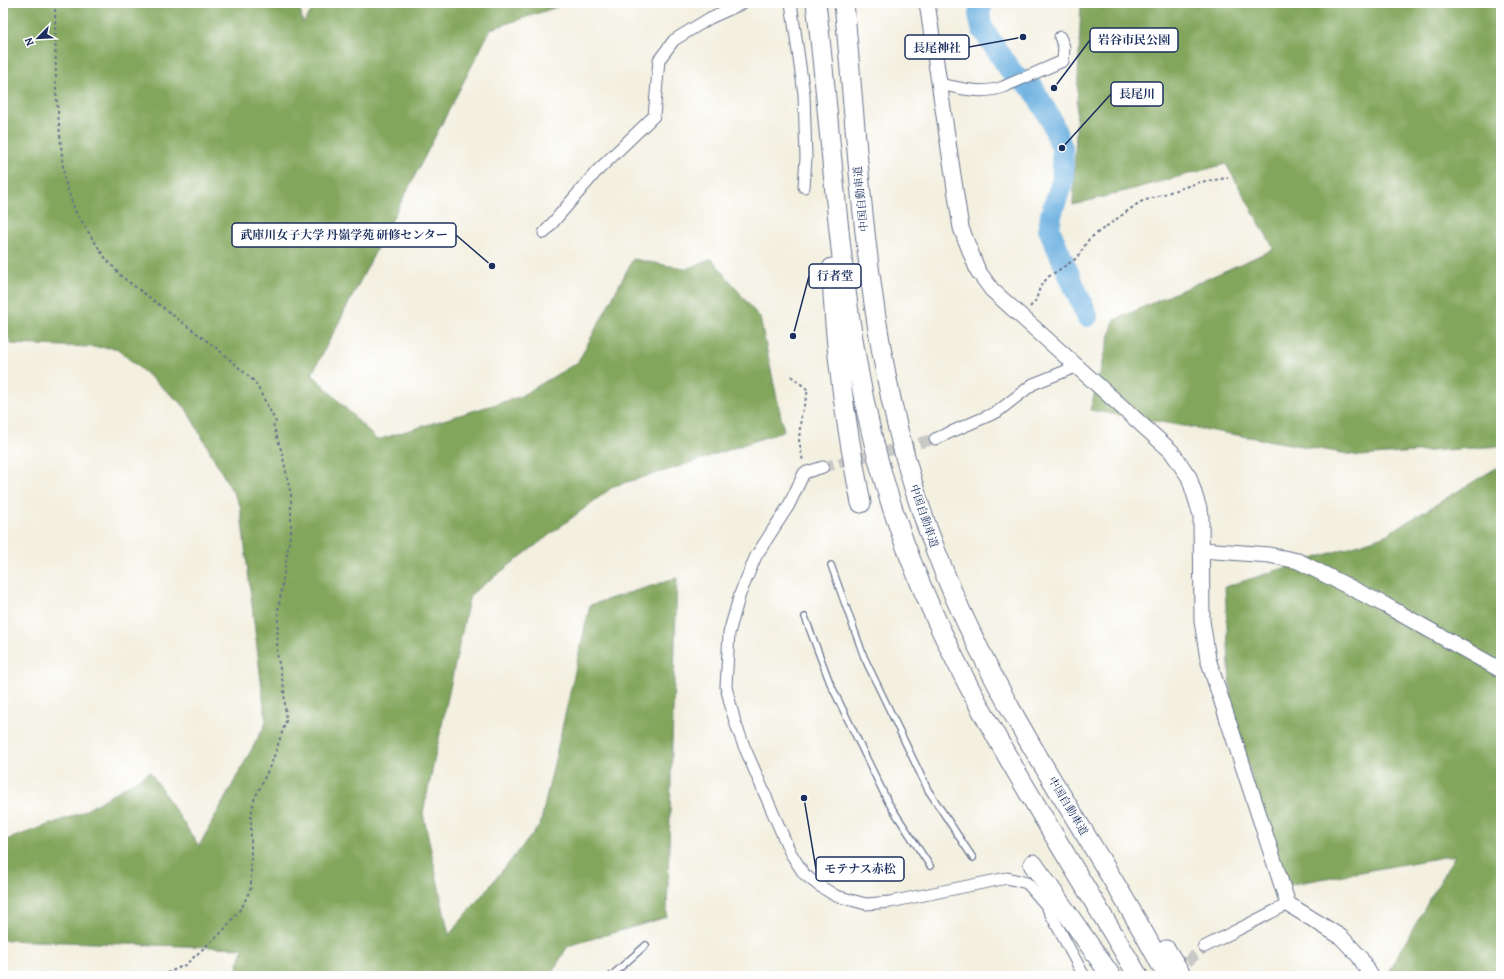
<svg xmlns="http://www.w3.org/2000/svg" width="1504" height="979" font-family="Alegreya,'Noto Serif JP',serif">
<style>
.forest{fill:#82a65b;stroke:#4e6a5c}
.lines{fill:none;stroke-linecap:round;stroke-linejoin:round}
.river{stroke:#68aedf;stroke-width:22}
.street-tunnel{stroke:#c8c9c6;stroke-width:11;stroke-dasharray:11 5.5;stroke-linecap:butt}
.lane-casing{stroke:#67738c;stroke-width:8}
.street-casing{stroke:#67738c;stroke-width:13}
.secondary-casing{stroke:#67738c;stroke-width:17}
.highway-casing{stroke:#67738c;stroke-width:21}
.path{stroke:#67738c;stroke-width:2;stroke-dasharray:3 3;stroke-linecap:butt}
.lane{stroke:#fff;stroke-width:5.5}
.street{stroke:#fff;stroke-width:11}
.secondary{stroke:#fff;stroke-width:15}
.highway{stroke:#fff;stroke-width:19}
.labels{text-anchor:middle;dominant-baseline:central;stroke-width:4;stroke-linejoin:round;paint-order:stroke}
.street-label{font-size:11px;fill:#1b2f5e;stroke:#fff}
.leader{fill:none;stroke:#1b2f5e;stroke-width:1.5}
.callout-dot{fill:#1b2f5e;stroke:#fff;stroke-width:1.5}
.callout{fill:#fff;stroke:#1b2f5e;stroke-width:1.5}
.callout-label{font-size:12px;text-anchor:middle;font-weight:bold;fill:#1b2f5e}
</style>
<rect width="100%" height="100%" fill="#fff"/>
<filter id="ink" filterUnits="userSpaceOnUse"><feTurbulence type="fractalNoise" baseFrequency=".025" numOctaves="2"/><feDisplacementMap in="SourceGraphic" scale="8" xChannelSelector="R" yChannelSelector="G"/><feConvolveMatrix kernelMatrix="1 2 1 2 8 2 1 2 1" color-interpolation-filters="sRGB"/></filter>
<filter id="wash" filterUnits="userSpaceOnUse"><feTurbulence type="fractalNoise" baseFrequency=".012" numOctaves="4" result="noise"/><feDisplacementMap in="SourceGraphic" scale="16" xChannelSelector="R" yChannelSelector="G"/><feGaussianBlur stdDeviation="0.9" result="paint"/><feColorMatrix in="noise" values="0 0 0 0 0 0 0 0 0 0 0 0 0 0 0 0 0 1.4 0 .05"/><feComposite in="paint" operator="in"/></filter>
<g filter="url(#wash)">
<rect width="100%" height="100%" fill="#f3f0e0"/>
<path class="forest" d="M3,3H299L303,23L317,3H569L491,29L312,374L377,440L519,397L578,362L633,259L686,269L712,259L760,318L784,431L678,467L614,486L470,595L423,813L449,935L540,825L590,605L677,578L667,917L568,946L550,976H235L243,948L3,940V841L81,813L150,772L199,846L266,723L240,505L185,407L116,348L11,344L3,326Z
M1081,3H1501V446L1360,456L1090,410L1114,320L1274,249L1226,164L1073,205Z
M1501,465V976H1386L1455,855L1282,886L1231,704L1225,587L1384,536Z"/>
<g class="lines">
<path class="river" d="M982,3L979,14L982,28L1013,74L1033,88L1051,120L1062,148L1063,179L1051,215L1049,229L1087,316"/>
</g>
</g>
<g filter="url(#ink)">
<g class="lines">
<path class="street-tunnel" d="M823,467L935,439
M1175,973L1204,947"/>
<defs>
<path id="lane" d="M831,565L864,657L928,790L973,858
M805,617L830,683L888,802L930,866
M611,976L646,945"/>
<path id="street" d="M791,3L804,94L806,158L804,187
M939,84C961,88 981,95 1003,87L1063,61L1064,47L1060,37
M544,233L596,172L654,116L659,60L674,40L710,18L743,3
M935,439L997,412L1033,384L1078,366
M823,467L804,473L789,505L756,556L740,594L729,633L726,687L735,722L744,746L790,852L804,874L818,885L836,896L866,904L890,902L1007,878L1027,883L1046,905L1084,976
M1204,947L1288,904"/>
<path id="secondary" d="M927,3L961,228L978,271L992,290L1171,451L1189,477L1201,515L1202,621L1208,659L1288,904L1341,937L1359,956L1371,976
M1202,550L1269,555L1298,561L1385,605L1501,670"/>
<path id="highway" d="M816,3C837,177 839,351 896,519C951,683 1052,827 1138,976
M844,3C862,190 867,376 937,554C963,622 997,687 1034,750C1079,826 1127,899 1167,976
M832,268C834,348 846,425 861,503
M1033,864L1111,976
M1166,950L1182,976"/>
</defs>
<use href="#lane" class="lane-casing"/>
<use href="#street" class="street-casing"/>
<use href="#secondary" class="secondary-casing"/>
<use href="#highway" class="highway-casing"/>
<path class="path" d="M55,3L56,91L64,178L75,211L103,255L121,276L219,350L255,382L276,422L273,424L282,453L291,495V530L278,611L277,654L284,688L286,721L272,762L254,800L251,816V888L242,907L223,931L185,965L161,976
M1030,307L1036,300L1040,287L1048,277L1077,258L1089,239L1140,202L1200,182L1228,178
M791,376L808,390L801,417L799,440L803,462"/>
<use href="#lane" class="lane"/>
<use href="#street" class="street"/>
<use href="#secondary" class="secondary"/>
<use href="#highway" class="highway"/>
</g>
</g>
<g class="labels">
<g class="street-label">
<text transform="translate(861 199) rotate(-96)">中国自動車道</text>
<text transform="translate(924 516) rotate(71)">中国自動車道</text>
<text transform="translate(1068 806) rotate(59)">中国自動車道</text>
</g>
</g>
<path class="leader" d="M1054 88L1090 40M1023 37L969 47M1062 148L1111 94M492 266L456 235M793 336L809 276M804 798L816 869"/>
<g class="callout-dot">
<circle cx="1054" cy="88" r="4"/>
<circle cx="1023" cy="37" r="4"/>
<circle cx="1062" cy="148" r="4"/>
<circle cx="492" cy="266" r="4"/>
<circle cx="793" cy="336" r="4"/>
<circle cx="804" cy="798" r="4"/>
</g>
<g class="callout">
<rect x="1090" y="28" width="88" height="24" rx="4"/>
<rect x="905" y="35" width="64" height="24" rx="4"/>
<rect x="1111" y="82" width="52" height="24" rx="4"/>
<rect x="232" y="223" width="224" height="24" rx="4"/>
<rect x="809" y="264" width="52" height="24" rx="4"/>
<rect x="816" y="857" width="88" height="24" rx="4"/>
</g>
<g class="callout-label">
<text x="1134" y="44">岩谷市民公園</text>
<text x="937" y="52">長尾神社</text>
<text x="1137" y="98">長尾川</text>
<text x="344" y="239">武庫川女子大学 丹嶺学苑 研修センター</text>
<text x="835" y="280">行者堂</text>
<text x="860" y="873">モテナス赤松</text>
</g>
<rect width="1504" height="979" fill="none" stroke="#fff" stroke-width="16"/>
<g transform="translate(38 38) rotate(246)" stroke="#ffffff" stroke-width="3" paint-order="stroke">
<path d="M0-3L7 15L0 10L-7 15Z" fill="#1b2f5e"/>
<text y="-6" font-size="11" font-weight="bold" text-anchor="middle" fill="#1b2f5e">N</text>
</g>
</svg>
